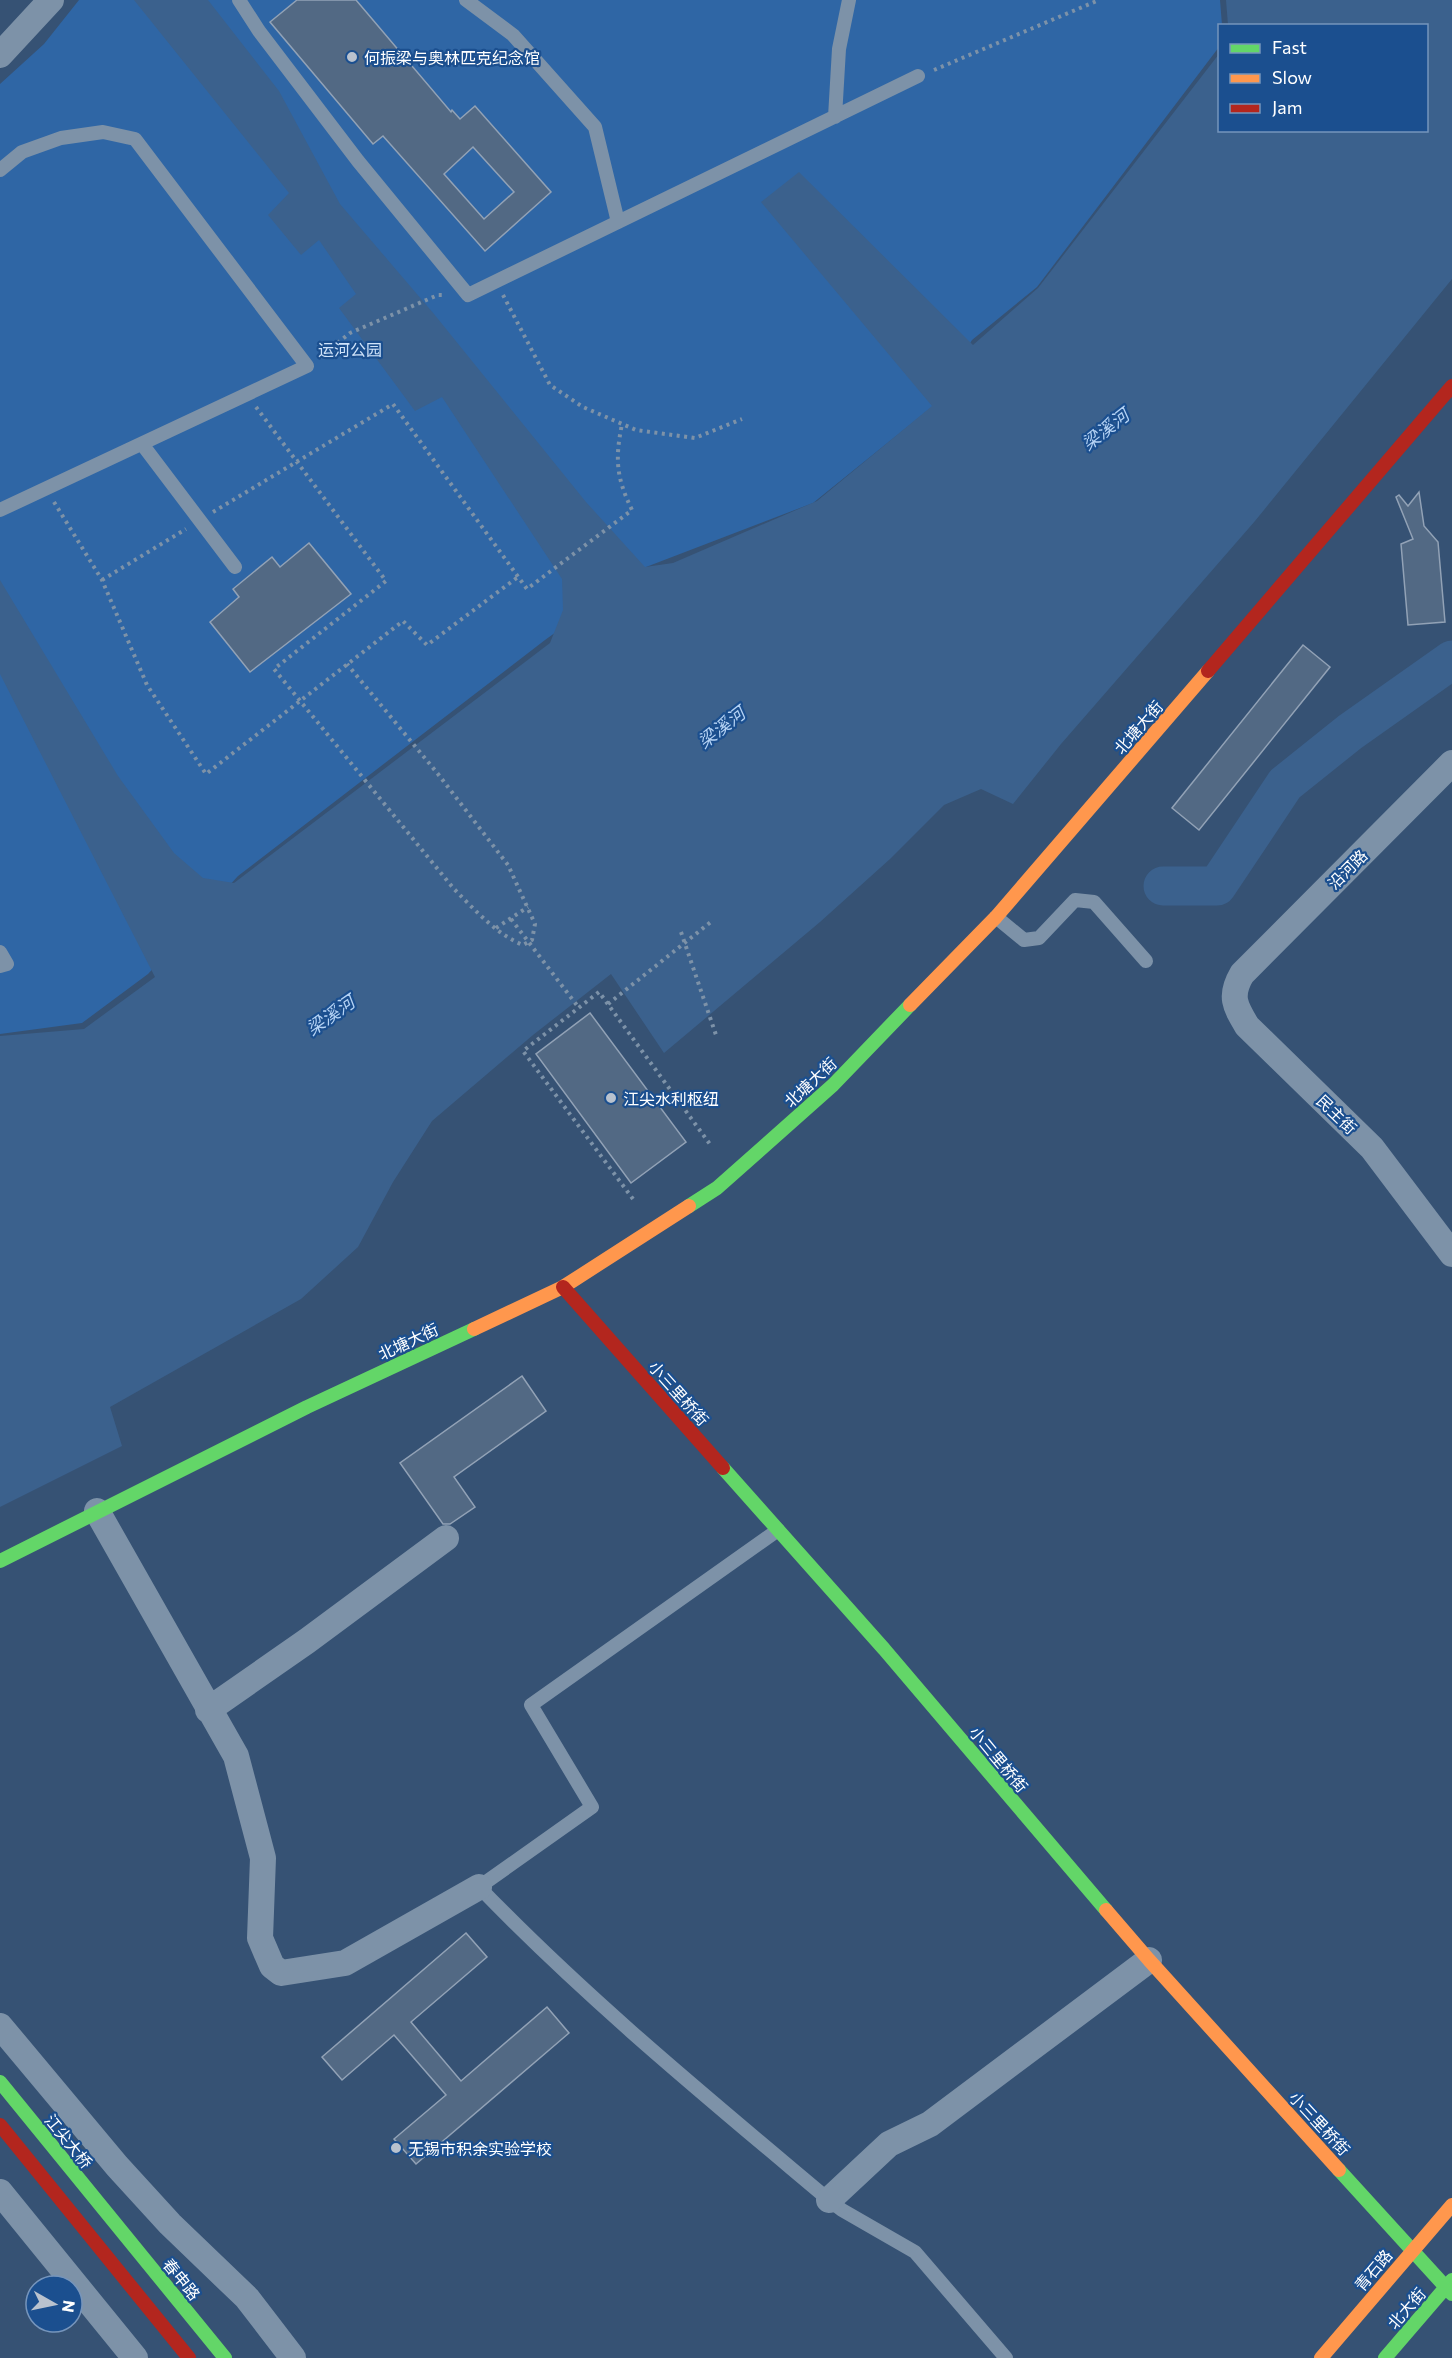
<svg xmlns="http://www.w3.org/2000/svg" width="1452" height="2358" font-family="Commissioner,'Noto Sans SC',sans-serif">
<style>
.green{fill:#2f66a5}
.water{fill:#3b618d}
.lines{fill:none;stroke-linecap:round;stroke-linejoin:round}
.river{stroke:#3b618d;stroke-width:39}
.building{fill:#526984;stroke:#92a2b6;stroke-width:1.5;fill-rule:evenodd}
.path{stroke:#7d92a8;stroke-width:4;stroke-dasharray:3 4.5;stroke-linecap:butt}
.lane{stroke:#7d92a8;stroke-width:14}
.street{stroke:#7d92a8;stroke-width:26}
.fast{stroke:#63d668;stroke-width:14}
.slow{stroke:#ff974d;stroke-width:14}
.jam{stroke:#b3261e;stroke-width:14}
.poi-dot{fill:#b9c2ce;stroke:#1b4f8f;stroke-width:2}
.labels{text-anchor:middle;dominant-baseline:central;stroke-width:4.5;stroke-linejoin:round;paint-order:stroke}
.poi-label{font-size:16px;fill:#fff;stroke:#1b4f8f;text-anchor:start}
.park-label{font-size:16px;fill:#cfe3fa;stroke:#1b4f8f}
.street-label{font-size:16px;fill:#fff;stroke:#1b4f8f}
.water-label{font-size:18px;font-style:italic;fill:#b5d3f5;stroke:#1b4f8f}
</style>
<rect width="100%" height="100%" fill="#365274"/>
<path class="green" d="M79,0H1220L1222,25L1220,26L1219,47L1037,287L972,340L932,407L813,503L646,567L545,640L238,876L148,974L82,1023L0,1034V84L44,44Z"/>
<path class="water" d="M134,0H208L279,91L340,204L434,314L586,502L645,567L673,563L817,501L932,406L761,202L799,172L973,345L1038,288L1219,54L1220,130H1426V26L1228,25L1226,0H1452V279L1255,521L1061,744L1013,804L981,789L944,805L890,859L820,922L664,1053L611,974L533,1035L432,1121L393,1182L358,1247L301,1299L110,1407L122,1446L0,1507V1036L84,1029L155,977L0,674V580L118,776L174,853L203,878L234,883L550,643L563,610L562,579L442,397L415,411L339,308L356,294L319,240L301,255L268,215L289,193Z"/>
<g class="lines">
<path class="river" d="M1163,886H1217L1285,784L1350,732L1452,660"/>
</g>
<path class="building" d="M297,0H356L451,112L452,110L460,119L475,106L551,192L485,251L383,136L373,144L270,22ZM473,147L514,192L484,219L444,174Z
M1419,492L1424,526L1438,542L1445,622L1408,625L1401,544L1413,539L1396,497L1399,495L1408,506Z
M309,543L351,594L250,672L210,622L239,597L233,589L272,557L280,567Z
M1303,645L1330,667L1199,830L1172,808Z
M590,1013L686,1142L631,1183L536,1054Z
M522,1376L546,1411L454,1477L475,1507L450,1524H443L400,1463Z
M466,1933L487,1957L411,2022L461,2081L547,2007L569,2033L416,2164L394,2139L446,2095L394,2035L342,2080L322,2057Z"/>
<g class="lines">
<path class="path" d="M934,70L1099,0
M503,295L550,385L583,407L636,430L695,438L742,419
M320,357L350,333L438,295H446
M256,407L386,581L274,669L454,889C475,910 496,934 523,945L532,940L535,924L508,865L438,774L347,664
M54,502L102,580L147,685L206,774L403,621L427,645L518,577
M213,512L393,404L527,589L632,510C616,477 615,459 622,424
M102,580L186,529
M511,919L579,1008
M496,928L528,907
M681,932L716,1035
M608,1004L712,921
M633,1199L523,1051L599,992L712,1147"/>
<path class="lane" d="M239,0L259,31L358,161L468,295L918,76
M466,0L513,35L595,127L618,222
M835,117L839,49L849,0
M0,170L22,152L61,138L103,132L135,139L307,366L0,510
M142,444L235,567
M996,917L1024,940L1039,938L1075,900L1094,902L1146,961
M0,952L7,964L0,966
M778,1530L531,1705L592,1807L479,1887C588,2000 709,2099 829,2200L842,2210L915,2252L1006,2358"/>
<path class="street" d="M0,55L51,0
M1452,763L1242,974C1229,996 1235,1006 1247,1026L1372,1148L1452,1254
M97,1511L236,1756L263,1858L260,1938L272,1966L281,1973L345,1963L479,1887
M208,1710L307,1641L446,1538
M0,2026L117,2166L170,2224L247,2298L293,2358
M0,2192L135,2358
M829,2200L889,2144L930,2124L1149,1960"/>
<path class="fast" d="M689,1206L717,1188L833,1085L910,1005
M723,1468L884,1649L1106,1910
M0,1561L307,1407L474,1329
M0,2082L225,2358
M1339,2170L1452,2294
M1385,2358L1452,2280"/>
<path class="slow" d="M910,1005L996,917L1208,671
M474,1329L563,1287L689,1206
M1106,1910L1149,1960L1339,2170
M1321,2358L1452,2205"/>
<path class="jam" d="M1208,671L1452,386
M563,1287L723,1468
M0,2125L189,2358"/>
</g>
<g class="poi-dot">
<circle cx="352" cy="57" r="6"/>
<circle cx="611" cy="1098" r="6"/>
<circle cx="396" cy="2148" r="6"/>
</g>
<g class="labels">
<g class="poi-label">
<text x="364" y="57">何振梁与奥林匹克纪念馆</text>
<text x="623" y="1098">江尖水利枢纽</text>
<text x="408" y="2148">无锡市积余实验学校</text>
</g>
<g class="park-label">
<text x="350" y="349">运河公园</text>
</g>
<g class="street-label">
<text transform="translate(1138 727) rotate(-49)">北塘大街</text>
<text transform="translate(1347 869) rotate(-45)">沿河路</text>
<text transform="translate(810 1082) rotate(-43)">北塘大街</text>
<text transform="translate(1337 1114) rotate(44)">民主街</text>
<text transform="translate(408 1341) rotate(-25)">北塘大街</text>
<text transform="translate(679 1393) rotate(48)">小三里桥街</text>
<text transform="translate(999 1759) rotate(50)">小三里桥街</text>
<text transform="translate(1320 2123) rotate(47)">小三里桥街</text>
<text transform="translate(69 2141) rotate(51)">江尖大桥</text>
<text transform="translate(1373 2270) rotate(-50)">青石路</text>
<text transform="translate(182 2279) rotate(51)">春申路</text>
<text transform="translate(1406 2308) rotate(-49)">北大街</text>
</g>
<g class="water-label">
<text transform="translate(1105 429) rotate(-38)">梁溪河</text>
<text transform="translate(721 727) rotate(-38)">梁溪河</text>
<text transform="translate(330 1015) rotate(-35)">梁溪河</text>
</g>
</g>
<rect x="1218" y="24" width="210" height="108" fill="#1b4f8f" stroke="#7695bc" stroke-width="1.5"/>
<rect x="1230" y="44" width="30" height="9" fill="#63d668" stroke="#7695bc" stroke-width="1.5"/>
<text x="1272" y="54" font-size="18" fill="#ffffff">Fast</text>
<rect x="1230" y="74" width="30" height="9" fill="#ff974d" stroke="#7695bc" stroke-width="1.5"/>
<text x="1272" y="84" font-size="18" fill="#ffffff">Slow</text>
<rect x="1230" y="104" width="30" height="9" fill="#b3261e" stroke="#7695bc" stroke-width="1.5"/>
<text x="1272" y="114" font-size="18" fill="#ffffff">Jam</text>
<g transform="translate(54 2304) rotate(99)"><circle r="28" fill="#1b4f8f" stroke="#7695bc" stroke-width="1.5"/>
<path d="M0-4.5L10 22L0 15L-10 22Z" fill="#b9c2ce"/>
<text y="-9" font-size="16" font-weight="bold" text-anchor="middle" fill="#ffffff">N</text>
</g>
</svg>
